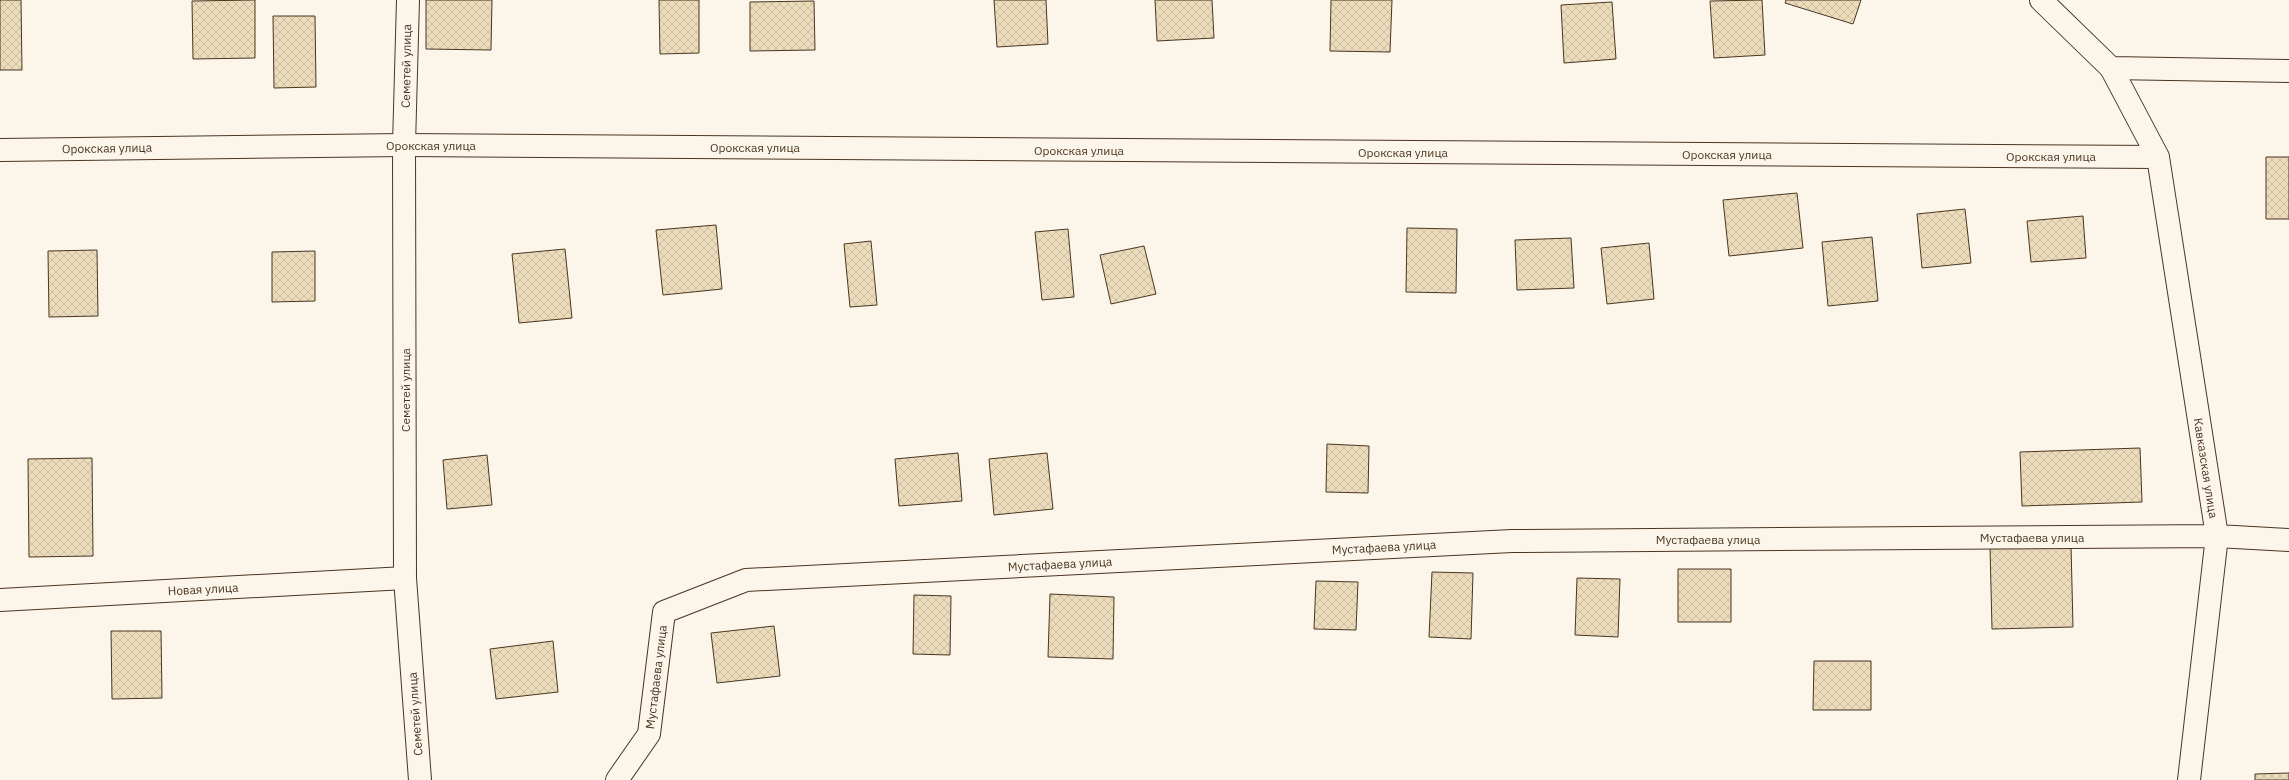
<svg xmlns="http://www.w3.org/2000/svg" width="2289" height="780" font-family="'IBM Plex Sans',sans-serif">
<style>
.building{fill:url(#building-cross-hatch);stroke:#4a3520}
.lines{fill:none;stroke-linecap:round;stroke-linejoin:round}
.minor-casing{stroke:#4a3520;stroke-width:24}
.tertiary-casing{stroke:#4a3520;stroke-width:24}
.minor{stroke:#fbf6e9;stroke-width:22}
.tertiary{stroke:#fbf6e9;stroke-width:22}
.labels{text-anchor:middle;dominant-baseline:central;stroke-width:3;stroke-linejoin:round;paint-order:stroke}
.street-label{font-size:12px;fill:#4a3520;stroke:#fbf6e9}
</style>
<defs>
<pattern id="building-cross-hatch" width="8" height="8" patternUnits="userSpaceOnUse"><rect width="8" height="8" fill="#ecdcbc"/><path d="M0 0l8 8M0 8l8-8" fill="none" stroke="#ccbda1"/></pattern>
</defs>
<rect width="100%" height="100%" fill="#fbf6e9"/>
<path class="building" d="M0,0H21L22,70H0Z
M255,0V58L193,59L192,1Z
M426,0H492L491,50L426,49Z
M659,0H699V53L660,54Z
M994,0H1046L1048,44L997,47Z
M1155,0H1212L1214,38L1157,41Z
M1331,0H1392L1390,52L1330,51Z
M1762,0L1765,55L1714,58L1710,1Z
M1786,0H1861L1853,24L1785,3Z
M814,1L815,50L750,51V2Z
M1612,2L1616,59L1564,63L1561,5Z
M273,16H315L316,87L274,88Z
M2266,157H2289V219H2266Z
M1797,193L1803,248L1729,256L1723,200Z
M1965,209L1971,263L1922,268L1917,214Z
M2083,216L2086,258L2031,262L2027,221Z
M716,225L722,289L663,295L656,230Z
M1407,228L1457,229L1456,293L1406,292Z
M1068,229L1074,297L1042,300L1035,232Z
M1872,237L1878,301L1828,306L1822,242Z
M1571,238L1574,288L1517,290L1515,240Z
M871,241L877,305L850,307L844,244Z
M1649,243L1654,299L1607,304L1601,248Z
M1144,246L1156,294L1111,304L1100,255Z
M565,249L572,318L519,323L512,254Z
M97,250L98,316L49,317L48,251Z
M315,251V301L272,302V252Z
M1327,444L1369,446L1368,493L1326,492Z
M2140,448L2142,502L2022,506L2020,452Z
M958,453L962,501L899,506L895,459Z
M1047,453L1053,509L994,515L989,459Z
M487,455L492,505L447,509L443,460Z
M92,458L93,556L29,557L28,459Z
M2071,545L2073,627L1992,629L1990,547Z
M1678,569H1731V622H1678Z
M1432,572L1473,573L1471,639L1429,637Z
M1577,578L1620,579L1618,637L1575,635Z
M1316,581L1358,582L1356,630L1314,629Z
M1050,594L1114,597L1113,659L1048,657Z
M914,595L951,596L950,655L913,654Z
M774,626L780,676L717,683L711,633Z
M111,631H161L162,698L112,699Z
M553,641L558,692L496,699L490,649Z
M1814,661H1871V710H1813Z
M2289,773V780H2255V774Z"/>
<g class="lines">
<defs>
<path id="minor" d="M2111,68L2158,157L2217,536L2189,780
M0,150L404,145L2158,157
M0,600L405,578
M617,780L649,734L664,612L746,580L1512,541L2217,536L2289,540"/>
<path id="tertiary" d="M408,0L404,145L405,578L420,780
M2041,0L2111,68L2289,71"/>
</defs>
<use href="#minor" class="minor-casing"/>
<use href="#tertiary" class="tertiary-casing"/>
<use href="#minor" class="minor"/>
<use href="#tertiary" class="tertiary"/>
</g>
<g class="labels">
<g class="street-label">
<text transform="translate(406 66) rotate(-89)">Семетей улица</text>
<text x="431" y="145">Орокская улица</text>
<text x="755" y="147">Орокская улица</text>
<text transform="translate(107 148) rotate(-1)">Орокская улица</text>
<text x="1079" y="150">Орокская улица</text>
<text x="1403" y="152">Орокская улица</text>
<text x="1727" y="154">Орокская улица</text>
<text x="2051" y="156">Орокская улица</text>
<text transform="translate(405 390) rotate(-90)">Семетей улица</text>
<text transform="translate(2206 468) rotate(81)">Кавказская улица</text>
<text x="2032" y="537">Мустафаева улица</text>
<text x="1708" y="539">Мустафаева улица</text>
<text transform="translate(1384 547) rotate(-3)">Мустафаева улица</text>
<text transform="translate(1060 564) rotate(-3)">Мустафаева улица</text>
<text transform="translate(203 589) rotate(-3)">Новая улица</text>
<text transform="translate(656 677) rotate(-83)">Мустафаева улица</text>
<text transform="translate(415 714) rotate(-94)">Семетей улица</text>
</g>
</g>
</svg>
